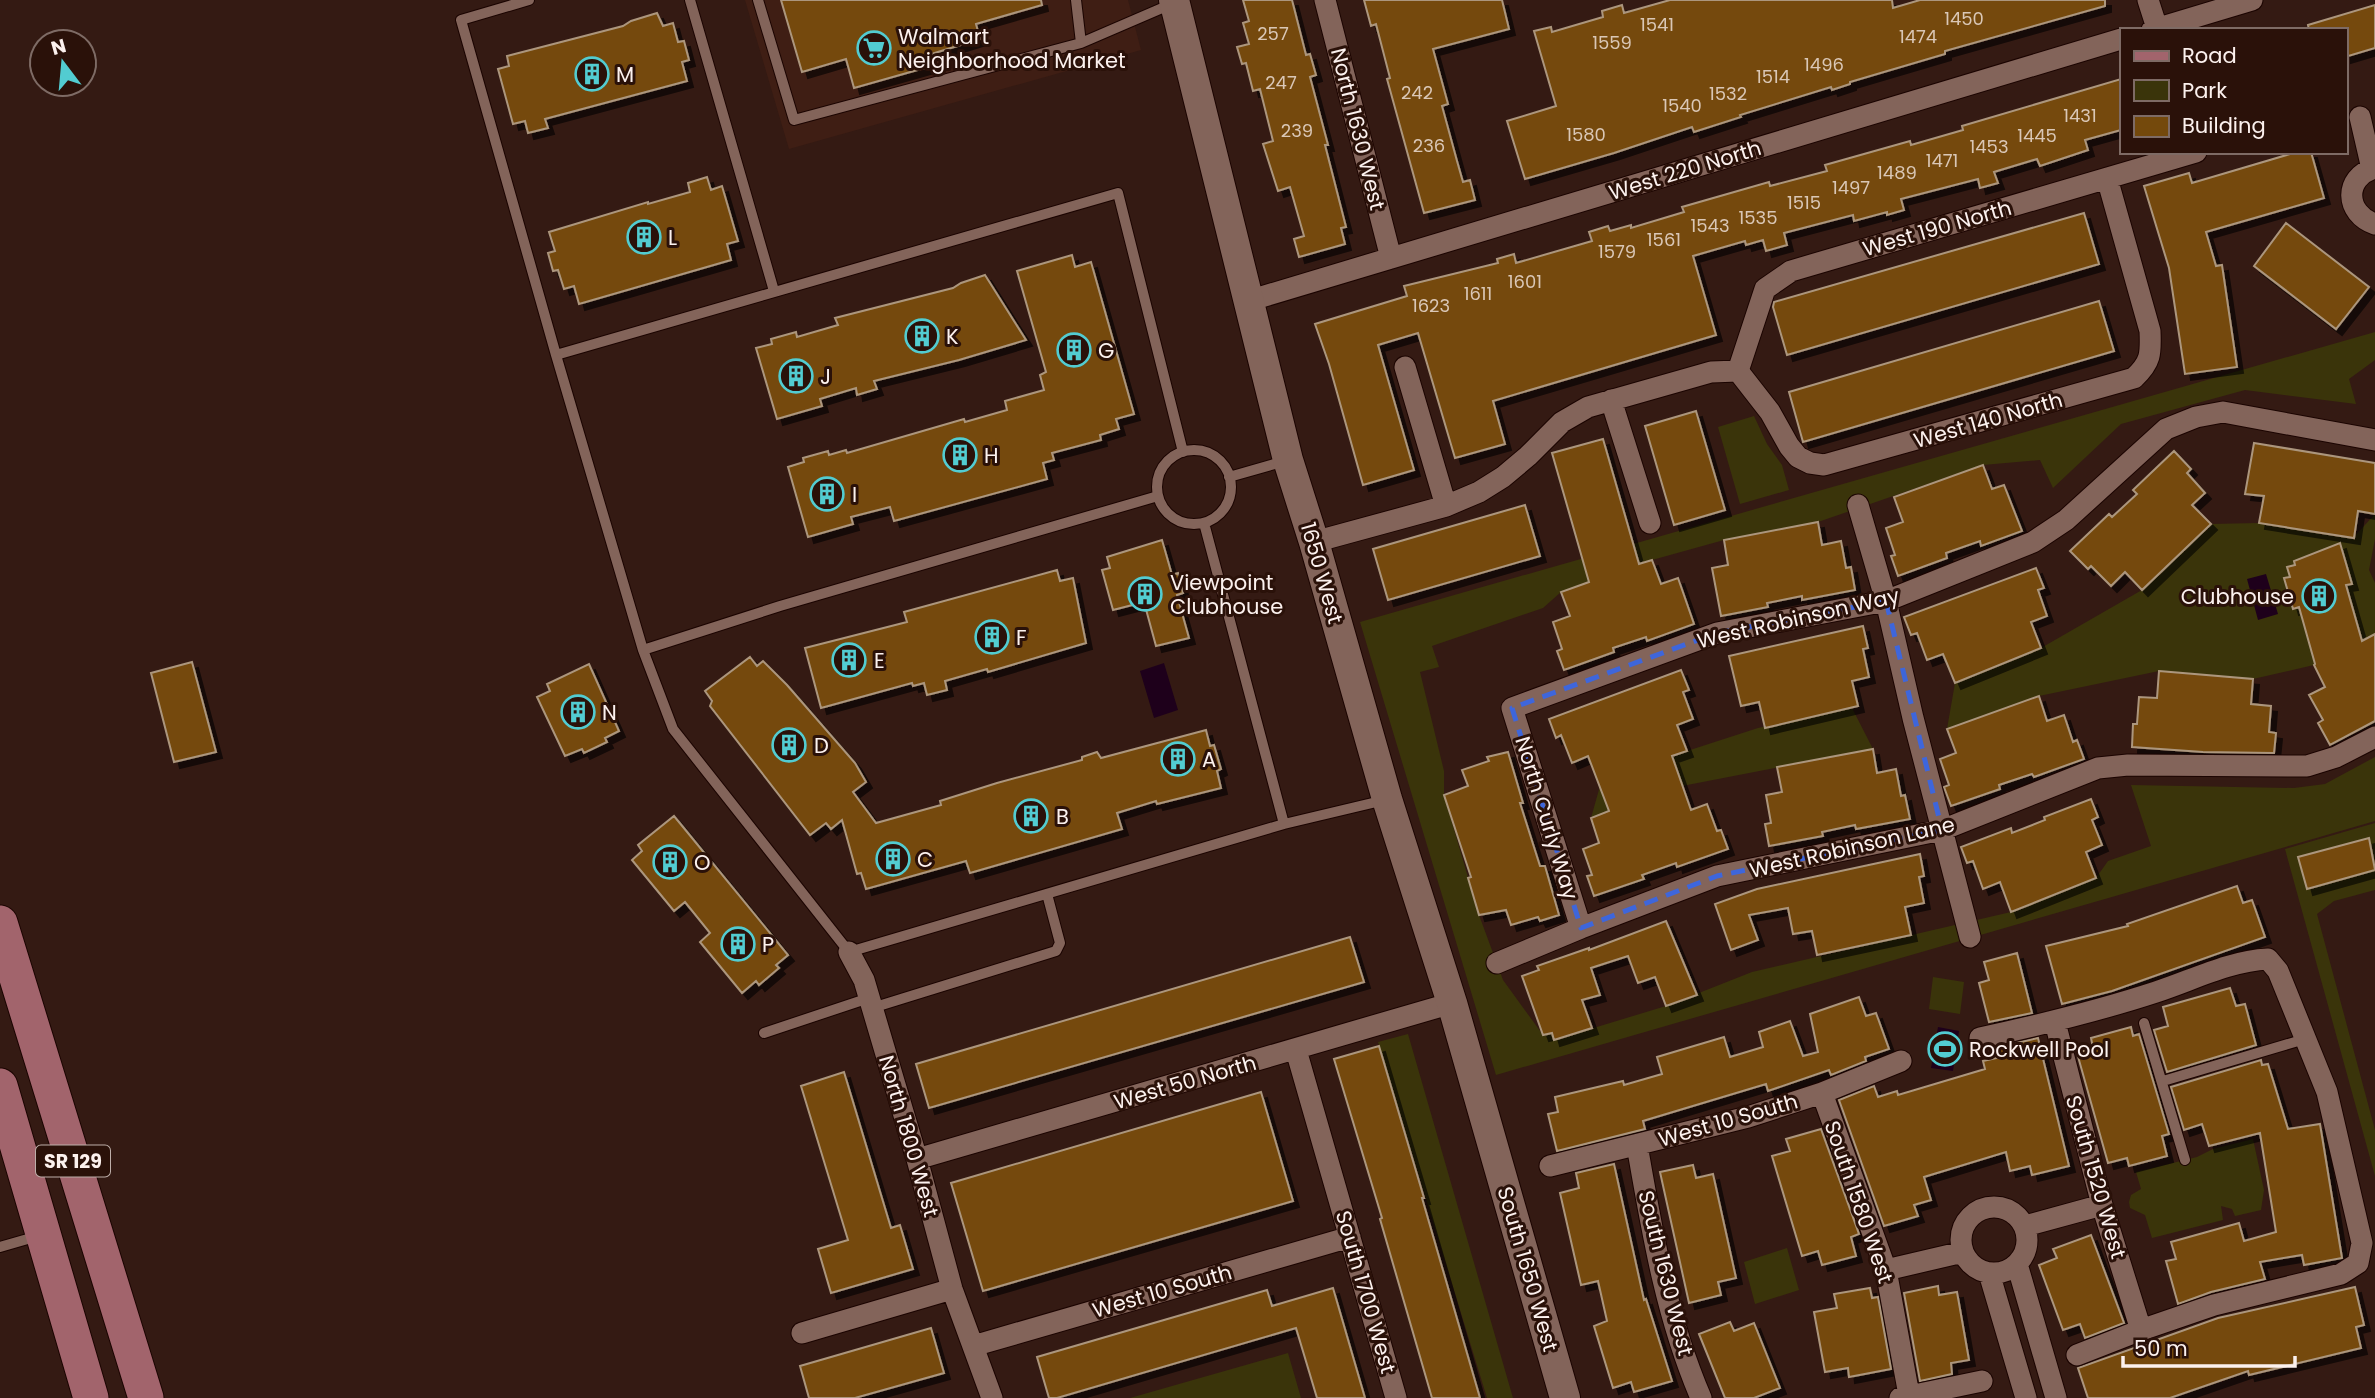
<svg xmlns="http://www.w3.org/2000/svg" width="2375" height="1398" font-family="Poppins,sans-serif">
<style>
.built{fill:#3f1e14}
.green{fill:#3a340a}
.water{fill:#1e001b}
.building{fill:#74490c;stroke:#ac967d;stroke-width:2;filter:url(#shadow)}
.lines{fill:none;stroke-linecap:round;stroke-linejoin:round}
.lane-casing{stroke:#1b0401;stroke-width:12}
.street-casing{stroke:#1b0401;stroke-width:23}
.secondary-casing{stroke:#1b0401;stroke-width:32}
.primary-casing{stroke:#1b0401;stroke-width:37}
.lane{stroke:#83645a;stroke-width:10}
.street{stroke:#83645a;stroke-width:21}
.secondary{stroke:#83645a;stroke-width:30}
.primary{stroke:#a2646c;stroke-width:35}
.marked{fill:none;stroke:#3e66db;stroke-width:5;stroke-dasharray:14 9;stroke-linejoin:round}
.labels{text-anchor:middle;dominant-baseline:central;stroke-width:6;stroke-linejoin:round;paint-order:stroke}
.number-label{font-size:18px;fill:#dac7b6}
.shield{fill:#2a1109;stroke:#bdaea9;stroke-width:2}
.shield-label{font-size:19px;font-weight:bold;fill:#fcf1ee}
.poi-label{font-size:21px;fill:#fcf1ee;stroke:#2a1109;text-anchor:start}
.street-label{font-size:21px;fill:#fcf1ee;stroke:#2a1109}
</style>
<defs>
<filter id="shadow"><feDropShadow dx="6" dy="6" stdDeviation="0" flood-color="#0009"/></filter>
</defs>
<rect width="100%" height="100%" fill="#341a13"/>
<path class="built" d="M745,0H1128L1141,50L789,149Z"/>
<path class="green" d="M2375,332V360L2349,379L2356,404L2245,390L2121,424L2053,488L2040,460L1983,465L1818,522L1724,540L1652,560L1561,592L1543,608L1432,646L1439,667L1420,672L1444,771V795L1479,915L1503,980L1543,1035L1552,1033L1554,1040L1666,1006L1752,972L2011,912L2096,878L2108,861L2151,846L2131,785L2294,788L2325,784L2375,757V821L1496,1075L1360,622Z
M1754,416L1767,444L1782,465L1789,490L1740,504L1718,427Z
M2375,514V539L2369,570L2375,583V634L2314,665L2253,679L2159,671L2039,696L1947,729L1955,683L2041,648L2142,590L2211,524L2259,523L2353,538Z
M1852,708L1873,749L1682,786L1591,818L1600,786L1687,751L1758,728Z
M2375,823V890L2334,901L2317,914L2375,1130V1176L2285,849Z
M1933,977L1964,982L1960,1014L1929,1009Z
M1408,1034L1513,1398H1487L1378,1042Z
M2253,1139L2264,1190L2261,1210L2235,1216L2232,1209L2221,1206L2223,1220L2152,1238L2145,1215L2130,1208L2129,1202L2131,1195L2141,1189L2136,1172L2197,1157L2213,1149Z
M1787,1248L1799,1290L1755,1304L1744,1262Z
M1288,1353L1301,1398H1130Z"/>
<path class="water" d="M2266,574L2278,614L2258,620L2247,579Z
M1164,663L1178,710L1154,718L1140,671Z
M1938,1027L1959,1031L1953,1071L1931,1068Z"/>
<path class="building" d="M781,0H1041L1042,5L976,24L980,39L925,56L928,67L854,88L846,59L802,72Z
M1243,0H1292L1306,55L1310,54L1316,75L1310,77L1328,145H1325L1346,227L1341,228L1345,244L1299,257L1294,239L1304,236L1290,187L1278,191L1263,144L1273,141L1260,89L1253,91L1246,63L1242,64L1237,47L1249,44L1243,23L1249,21Z
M1364,0H1502L1509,29L1433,49L1448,104L1442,106L1457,161L1463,182L1470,180L1475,200L1424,213L1387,79L1390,78L1376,24L1371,26Z
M1670,0H1892L1893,8L1920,0H2105V6L1945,51V54L1850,82V84L1832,90L1831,87L1740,115L1741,117L1694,132L1692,127L1614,153L1525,179L1507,121L1556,106L1534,31L1551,27L1552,32L1603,17L1602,11L1622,5L1624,13Z
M2375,5V48L2345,57V30H2309L2308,25Z
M657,13L663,26L673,23L678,42L684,41L689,60L682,62L687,81L545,119L548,128L528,133L525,121L513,124L498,69L509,66L507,56L623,26L631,21Z
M2121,79V130L2085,140L2088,150L2040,166L2037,159L1994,172L1998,183L1980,188L1978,179L1901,199L1904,210L1887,215V212L1854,221L1853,215L1784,233L1787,245L1766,251L1763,240L1746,245L1745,241L1693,256L1716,335L1493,401L1505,444L1455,458L1418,333L1378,345L1414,470L1363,485L1329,364L1315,324L1407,296L1404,286L1498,263L1497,259L1514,254L1516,263L1592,241L1589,232L1608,226L1610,231L1631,225V228L1684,212L1682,207L1769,182L1770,186L1827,171L1825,165L1910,141L1911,145L1963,130L1962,126Z
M2297,152H2311L2324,198L2206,232L2216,266L2222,265L2237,367L2185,374L2169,268L2144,186L2189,173L2192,183Z
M707,177L711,190L722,186L738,241L727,244L731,260L579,304L574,286L564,289L558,270L553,271L548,253L555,251L549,232L648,202V204L690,192L688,183Z
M2084,213L2099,264L1787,355L1773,307L1774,302Z
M2286,223L2369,287L2336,329L2254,266Z
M1072,255L1075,267L1091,262L1134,414L1116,419L1119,429L1100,435L1101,440L1052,453L1054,460L1043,463L1047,479L894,521L890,507L851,517L853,524L808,537L788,467L804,462L803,458L828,451L829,455L846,450L847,453L964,419L965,422L1007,410L1005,401L1044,390L1040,375L1046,372L1017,271Z
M985,275L1026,340L959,360L874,381L877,389L857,395L856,388L820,399L822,406L777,419L756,348L772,344L771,339L796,332L797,337L838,325L835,318L953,288L961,283Z
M2099,301L2114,351L1803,442L1789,392Z
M1696,411L1725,510L1674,525L1645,426Z
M1603,439L1639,564L1652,560L1661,584L1678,578L1694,624L1647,641L1646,637L1613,648L1614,652L1564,670L1557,651L1562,649L1553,622L1570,616L1561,592L1589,582L1552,453Z
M2254,443L2375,463V514L2358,511L2354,538L2259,523L2264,496L2245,494Z
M2174,451L2191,469L2187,473L2205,493L2192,505L2211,524L2142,590L2125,572L2111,586L2091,566L2088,569L2070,551L2109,514L2112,517L2137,494L2133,490Z
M1983,465L1992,489L2004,485L2022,531L1981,546L1980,541L1946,553L1947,558L1898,576L1891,556L1895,555L1886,528L1903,522L1894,497Z
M1525,505L1540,556L1388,600L1373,549Z
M1818,522L1822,545L1841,541L1846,568L1851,567L1855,590L1802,600V596L1767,603L1768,607L1721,616L1712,568L1728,565L1724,540Z
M1162,540L1172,575L1178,573L1183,593L1177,595L1189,638L1156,646L1144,602L1113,610L1102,570L1110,568L1107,557Z
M2340,543L2352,584L2346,585L2362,641L2375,634V721L2330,745L2318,723L2323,720L2309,695L2325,687L2314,665L2315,664L2299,607L2293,609L2284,578L2290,577L2287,567L2295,565L2294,561Z
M2036,568L2044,588L2038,590L2047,616L2031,622L2041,648L1955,683L1943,654L1927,660L1917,633L1911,635L1904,617Z
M1057,570L1060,581L1073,578L1086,643L988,672L987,669L945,681L947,690L927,695L924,683L913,686L912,683L821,708L805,648L907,622L904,612Z
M1863,626L1868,648L1863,649L1869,677L1852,681L1858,706L1765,728L1759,702L1741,706L1729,656Z
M750,657L757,666L763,661L787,685L855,763L866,782L853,792L876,823L941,805L940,801L997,783L1082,760V757L1097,752L1101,758L1206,730L1210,746L1214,745L1221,769L1217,771L1221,788L1157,804L1156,801L1117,813L1122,829L970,873L966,861L866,889L861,873L857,874L842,820L831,829L826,823L810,835L710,706L712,701L705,691Z
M192,662L216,752L174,762L151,673Z
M589,664L619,731L605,738L607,742L584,753L582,749L565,756L537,697L550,691L547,684Z
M1681,670L1689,690L1683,692L1693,719L1677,725L1687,751L1672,756L1691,810L1707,804L1717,831L1721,830L1728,849L1677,867L1676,863L1642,875L1644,879L1594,896L1587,876L1592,875L1583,849L1599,843L1591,818L1609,811L1588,756L1572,763L1561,735L1556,738L1549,719Z
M2159,671L2253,679L2251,704L2271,706L2269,732L2276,733L2274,753L2203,752L2132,747L2133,724H2137L2139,697L2157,698Z
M2039,696L2047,721L2064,715L2073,742L2077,740L2084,759L2034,777L2032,774L1999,785L2000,789L1951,806L1944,787L1949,785L1940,759L1956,753L1947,729Z
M1873,749L1877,773L1896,769L1901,796L1905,795L1910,819L1856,829L1855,825L1822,832L1823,836L1769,846L1765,824L1771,823L1766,795L1782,792L1777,767Z
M1508,752L1523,803H1520L1540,866H1545L1559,915L1540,921L1538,917L1511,925L1506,910L1479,915L1468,878L1471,877L1444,795L1468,786L1462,770L1489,761L1487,757Z
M2091,799L2098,817L2092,820L2102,845L2086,852L2096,878L2011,912L2000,882L1983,889L1973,861L1967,863L1961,847L2011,828L2012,833L2045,820L2044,817Z
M674,816L788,955L776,965L779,968L759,985L756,981L742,993L700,942L710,933L685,902L674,911L632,860L642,851L638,845Z
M2369,838L2375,870L2307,889L2298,857Z
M1920,854L1924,876L1919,877L1924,903L1905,907L1911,935L1817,955L1812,931L1793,934L1788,908L1749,915L1758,940L1731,950L1715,904L1757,889Z
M2237,886L2243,903L2252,900L2265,937L2112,991L2062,1004L2046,946L2128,926L2127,924Z
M1666,921L1697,995L1666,1006L1655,977L1638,983L1628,956L1591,968L1600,995L1582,1000L1592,1028L1554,1040L1552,1033L1543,1035L1522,976L1539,970L1537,966L1589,948V950Z
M1350,937L1364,982L929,1108L916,1064Z
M2017,953L2032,1013L1989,1022L1979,983L1989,980L1984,962Z
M2230,988L2236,1006L2245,1004L2256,1045L2167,1072L2154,1030L2168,1026L2163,1007Z
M1859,997L1866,1016L1876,1013L1889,1049L1865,1057L1866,1061L1831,1075L1829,1070L1768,1091L1766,1084L1643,1121L1645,1129L1557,1151L1548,1114L1558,1112L1555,1097L1623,1081L1624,1085L1662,1074L1657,1057L1724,1037L1730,1057L1763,1047L1759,1032L1790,1021L1803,1056L1818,1052L1810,1014Z
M2131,1027L2133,1036L2139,1034L2169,1134L2162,1136L2167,1156L2129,1166L2127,1158L2108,1163L2077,1053L2093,1048L2091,1038Z
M2038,1038L2069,1166L2032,1175L2030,1166L2010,1171L2006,1152L1924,1177L1931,1200L1914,1205L1918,1216L1884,1226L1839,1100L1874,1086L1878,1097L1897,1091L1898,1095L1985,1069L1983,1061L2001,1057L1999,1047Z
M1379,1046L1424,1198H1422L1480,1398H1432L1380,1219L1382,1218L1334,1059Z
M2261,1060L2262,1065L2268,1064L2288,1129L2320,1124L2342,1258L2304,1265L2302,1255L2260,1262L2265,1279L2211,1292L2178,1304L2166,1261L2176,1259L2171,1242L2239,1223L2244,1241L2276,1232L2260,1133L2209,1146L2202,1124L2184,1130L2171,1087Z
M844,1072L891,1228L900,1225L913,1269L831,1293L818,1249L848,1240L801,1086Z
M1261,1092L1293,1201L983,1291L951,1183Z
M1821,1129L1859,1234L1851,1237L1856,1256L1822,1265L1818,1251L1802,1256L1772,1156L1790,1151L1786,1139Z
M1614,1164L1644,1300L1646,1299L1672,1381L1634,1392L1631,1382L1613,1388L1594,1326L1607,1321L1598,1281L1581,1285L1560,1193L1579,1188L1576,1173Z
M1693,1165L1696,1178L1713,1174L1736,1278L1718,1282L1721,1295L1689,1303L1660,1172Z
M2091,1235L2124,1323L2085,1338L2080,1324L2063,1330L2039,1265L2057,1258L2053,1249Z
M1938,1286L1939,1295L1957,1292L1969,1360L1951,1363L1952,1374L1920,1381L1904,1293Z
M2355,1287L2364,1325L2356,1327L2361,1348L2249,1375L2248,1371L2170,1398H2088L2078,1368L2218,1318Z
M1333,1288L1365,1398H1317L1296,1328L1057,1398H1049L1037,1357L1267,1290L1272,1306Z
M1870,1288L1872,1298L1878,1297L1891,1369L1849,1377L1848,1368L1825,1372L1814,1312L1837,1308L1834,1294Z
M1730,1322L1734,1331L1754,1323L1780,1388L1754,1398H1725L1699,1334Z
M931,1328L944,1373L855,1398H809L800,1366Z"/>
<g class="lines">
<defs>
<path id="lane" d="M529,0L461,20L556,355L643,650L673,729L849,952L1284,824L1385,800
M690,0L774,291
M758,0L794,120L1081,43
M1076,0L1081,43L1174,3
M556,355L1118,193L1183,452
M1157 487a37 37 0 1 1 74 0a37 37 0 1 1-74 0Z
M1229,477L1285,461
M1204,523L1284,824
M643,650L780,606L1158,496
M872,1008L1056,951L1060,943L1047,894
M2144,1023L2185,1160
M764,1033L869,998
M2163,1081L2305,1039
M0,1247L38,1236"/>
<path id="street" d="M1325,0L1391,258
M2148,0L2157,28
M2152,30L2252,0
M2360,117L2372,169
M2375,168C2343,177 2345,214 2375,224
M1248,301L2121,39
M1405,367L1446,506
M1738,371L1770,412L1789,446L1798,457L1810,463L1824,465L2134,378C2151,362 2151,354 2150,331L2107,178
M1738,371L1765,289L1791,271L2196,152
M1611,400L1650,523
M1858,505L1886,601L1913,718L1970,937
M1314,542L1446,506L1479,492L1503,477L1528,456L1562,422L1588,407L1711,372L1738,371
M1581,928L1512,708L1717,633L1886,601L2033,542L2066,520L2166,429L2196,417L2223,412L2375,440
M849,952L864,980L917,1159L952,1289L992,1398
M1497,963L1581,928L1717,876L1942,830L2098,768L2128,765L2307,766L2336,757L2375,737
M2055,1022L2102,1205L2141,1330
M1980,1038C2040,1025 2098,1011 2156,992C2193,980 2229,961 2268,959L2278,971L2327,1092L2362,1243L2358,1263L2341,1274L2214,1305L2141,1330L2077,1355
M1296,1050L1396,1398
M1822,1093L1886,1270L1909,1395
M1637,1145C1652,1231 1666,1317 1701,1398
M917,1159L1452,1003
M1550,1166L1748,1117L1822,1093L1901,1061
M1961 1240a33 33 0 1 1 66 0a33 33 0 1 1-66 0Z
M2025,1226L2102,1205
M2017,1264L2056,1398
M1886,1270L1963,1252
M1989,1273L2026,1398
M802,1333L952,1289
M973,1346L1350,1237
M1900,1398L1982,1381"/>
<path id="secondary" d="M1174,0L1288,460L1314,542L1387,799L1452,1003L1565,1398"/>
<path id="primary" d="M0,923L146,1398
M0,1086L91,1398"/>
</defs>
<use href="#lane" class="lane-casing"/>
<use href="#street" class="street-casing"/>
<use href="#secondary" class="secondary-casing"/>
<use href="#primary" class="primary-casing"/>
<use href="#lane" class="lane"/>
<use href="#street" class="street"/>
<use href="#secondary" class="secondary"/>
<use href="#primary" class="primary"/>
</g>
<path class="marked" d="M1886,601L1942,830L1717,876L1581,928L1512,708L1717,633Z"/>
<defs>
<symbol id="supermarket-ring" viewBox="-11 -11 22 22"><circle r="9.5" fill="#2a1109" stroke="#52ccd1" stroke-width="1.5"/><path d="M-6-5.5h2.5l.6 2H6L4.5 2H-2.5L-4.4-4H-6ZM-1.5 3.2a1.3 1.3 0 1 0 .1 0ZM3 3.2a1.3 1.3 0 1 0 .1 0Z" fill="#52ccd1"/></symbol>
<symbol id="building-ring" viewBox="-11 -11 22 22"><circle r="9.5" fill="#2a1109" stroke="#52ccd1" stroke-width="1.5"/><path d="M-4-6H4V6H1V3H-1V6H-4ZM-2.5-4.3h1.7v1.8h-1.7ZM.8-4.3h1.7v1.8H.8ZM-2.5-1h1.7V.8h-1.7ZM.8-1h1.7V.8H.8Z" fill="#52ccd1"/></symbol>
<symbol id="stadium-ring" viewBox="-11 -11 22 22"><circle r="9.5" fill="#2a1109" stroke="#52ccd1" stroke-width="1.5"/><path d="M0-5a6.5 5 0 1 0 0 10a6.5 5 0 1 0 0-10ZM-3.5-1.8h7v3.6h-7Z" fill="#52ccd1"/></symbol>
</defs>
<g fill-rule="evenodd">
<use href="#supermarket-ring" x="855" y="29" width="38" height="38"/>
<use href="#building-ring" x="573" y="55" width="38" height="38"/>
<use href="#building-ring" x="625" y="218" width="38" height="38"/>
<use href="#building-ring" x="903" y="317" width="38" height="38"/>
<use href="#building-ring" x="1055" y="331" width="38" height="38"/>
<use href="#building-ring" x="777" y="357" width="38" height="38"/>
<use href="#building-ring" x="941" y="436" width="38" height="38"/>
<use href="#building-ring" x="808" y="475" width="38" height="38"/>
<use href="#building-ring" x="1126" y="575" width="38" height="38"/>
<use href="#building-ring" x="2300" y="577" width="38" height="38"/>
<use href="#building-ring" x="973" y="618" width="38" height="38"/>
<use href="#building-ring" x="830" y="641" width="38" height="38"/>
<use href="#building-ring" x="559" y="693" width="38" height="38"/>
<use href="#building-ring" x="770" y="726" width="38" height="38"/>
<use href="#building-ring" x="1159" y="740" width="38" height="38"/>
<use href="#building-ring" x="1012" y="797" width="38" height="38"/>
<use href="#building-ring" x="874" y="840" width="38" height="38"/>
<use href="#building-ring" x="651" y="843" width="38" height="38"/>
<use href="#building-ring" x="719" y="925" width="38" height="38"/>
<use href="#stadium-ring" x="1926" y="1030" width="38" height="38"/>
</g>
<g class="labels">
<g class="number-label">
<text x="1964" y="18">1450</text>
<text x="1657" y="24">1541</text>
<text x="1273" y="33">257</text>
<text x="1918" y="36">1474</text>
<text x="1612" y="42">1559</text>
<text x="1824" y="64">1496</text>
<text x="1773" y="76">1514</text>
<text x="1281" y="82">247</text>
<text x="1417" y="92">242</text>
<text x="1728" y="93">1532</text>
<text x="1682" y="105">1540</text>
<text x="2080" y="115">1431</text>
<text x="1297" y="130">239</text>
<text x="1586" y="134">1580</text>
<text x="2037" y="135">1445</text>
<text x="1429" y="145">236</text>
<text x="1989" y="146">1453</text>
<text x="1942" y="160">1471</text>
<text x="1897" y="172">1489</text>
<text x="1851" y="187">1497</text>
<text x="1804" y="202">1515</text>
<text x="1758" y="217">1535</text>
<text x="1710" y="225">1543</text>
<text x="1664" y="239">1561</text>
<text x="1617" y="251">1579</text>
<text x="1525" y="281">1601</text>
<text x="1478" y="293">1611</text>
<text x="1431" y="305">1623</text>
</g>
<rect class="shield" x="36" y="1145.5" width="74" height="31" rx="5"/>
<g class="shield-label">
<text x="73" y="1161">SR 129</text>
</g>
<g class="poi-label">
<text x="898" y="36">Walmart<tspan x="898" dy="24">Neighborhood Market</tspan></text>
<text x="616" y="74">M</text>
<text x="668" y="237">L</text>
<text x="946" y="336">K</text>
<text x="1098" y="350">G</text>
<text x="820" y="376">J</text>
<text x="984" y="455">H</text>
<text x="852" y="494">I</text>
<text x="1170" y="582">Viewpoint<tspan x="1170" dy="24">Clubhouse</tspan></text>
<text x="2294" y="596" text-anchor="end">Clubhouse</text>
<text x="1016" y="637">F</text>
<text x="874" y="660">E</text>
<text x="602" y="712">N</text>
<text x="814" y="745">D</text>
<text x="1202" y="759">A</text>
<text x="1056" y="816">B</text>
<text x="917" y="859">C</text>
<text x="694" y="862">O</text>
<text x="762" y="944">P</text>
<text x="1969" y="1049">Rockwell Pool</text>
</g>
<g class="street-label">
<text transform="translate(1358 129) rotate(76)">North 1630 West</text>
<text transform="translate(1685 170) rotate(-17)">West 220 North</text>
<text transform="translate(1937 228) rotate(-16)">West 190 North</text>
<text transform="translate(1988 420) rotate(-16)">West 140 North</text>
<text transform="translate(1322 573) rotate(74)">1650 West</text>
<text transform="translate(1798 618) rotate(-13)">West Robinson Way</text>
<text transform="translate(1547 818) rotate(73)">North Curly Way</text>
<text transform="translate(1852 847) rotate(-13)">West Robinson Lane</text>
<text transform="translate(1185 1082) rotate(-16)">West 50 North</text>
<text transform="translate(1728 1120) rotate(-16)">West 10 South</text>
<text transform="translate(909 1136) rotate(74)">North 1800 West</text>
<text transform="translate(2096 1177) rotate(74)">South 1520 West</text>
<text transform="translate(1859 1202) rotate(71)">South 1580 West</text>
<text transform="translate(1528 1269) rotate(74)">South 1650 West</text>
<text transform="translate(1666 1273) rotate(76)">South 1630 West</text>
<text transform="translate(1162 1291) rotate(-16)">West 10 South</text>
<text transform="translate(1366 1292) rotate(74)">South 1700 West</text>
</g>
</g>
<rect x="2120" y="28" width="228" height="126" fill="#2a1109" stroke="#7e6b65" stroke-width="2"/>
<rect x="2134" y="51" width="35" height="10" fill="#a2646c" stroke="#7e6b65" stroke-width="2"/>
<text x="2182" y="63" font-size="21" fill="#fcf1ee">Road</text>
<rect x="2134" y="80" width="35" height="21" fill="#3a340a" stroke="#7e6b65" stroke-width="2"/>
<text x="2182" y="98" font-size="21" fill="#fcf1ee">Park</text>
<rect x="2134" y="116" width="35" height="21" fill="#74490c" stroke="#7e6b65" stroke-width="2"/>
<text x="2182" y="133" font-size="21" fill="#fcf1ee">Building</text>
<g transform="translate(63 63) rotate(344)"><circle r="33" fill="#2a1109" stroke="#7e6b65" stroke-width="2"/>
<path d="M0-5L12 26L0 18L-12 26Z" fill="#52ccd1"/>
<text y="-10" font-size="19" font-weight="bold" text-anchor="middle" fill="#fcf1ee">N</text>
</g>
<path d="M2123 1356v10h172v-10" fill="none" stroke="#fcf1ee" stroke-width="3.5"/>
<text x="2134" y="1356" font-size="21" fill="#fcf1ee" stroke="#2a1109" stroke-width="5" paint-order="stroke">50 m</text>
</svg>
